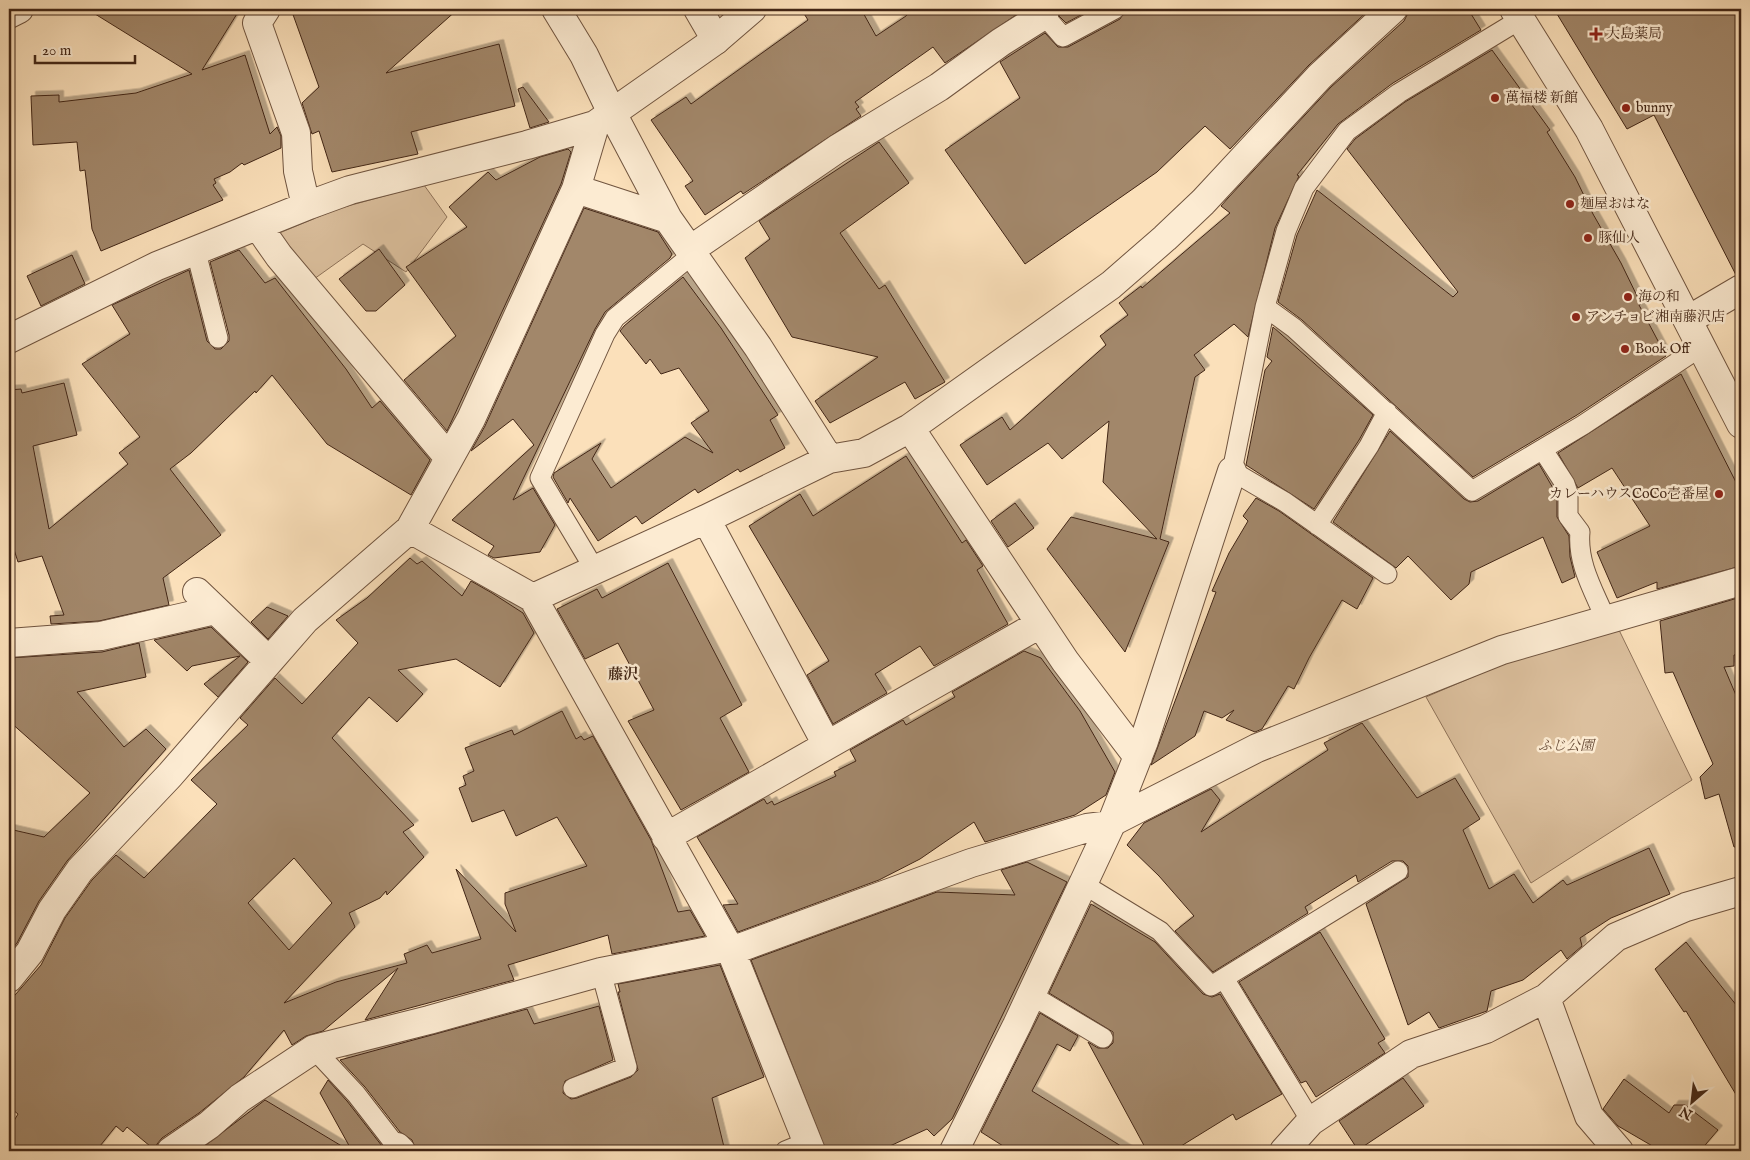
<svg xmlns="http://www.w3.org/2000/svg" width="1750" height="1160" font-family="'IM FELL English','Noto Serif JP',serif">
<style>
.green{fill:#dcc09e;stroke:#8f735a}
.building{fill:#a2876b;stroke:#422616;fill-rule:evenodd;filter:url(#shadow)}
.lines{fill:none;stroke-linecap:round;stroke-linejoin:round}
.service-casing{stroke:#70543f;stroke-width:21}
.pedestrian-casing{stroke:#70543f;stroke-width:30}
.minor-casing{stroke:#70543f;stroke-width:30}
.tertiary-casing{stroke:#70543f;stroke-width:30}
.service{stroke:#fcebd2;stroke-width:19}
.pedestrian{stroke:#fcebd2;stroke-width:28}
.minor{stroke:#fcebd2;stroke-width:28}
.tertiary{stroke:#fcebd2;stroke-width:28}
.poi-dot{fill:#8f2418;stroke:#fcebd2;stroke-width:2}
.labels{text-anchor:middle;dominant-baseline:central;stroke-width:5;stroke-linejoin:round;paint-order:stroke}
.poi-label{font-size:14px;fill:#422616;stroke:#fcebd2;text-anchor:start}
.park-label{font-size:14px;font-style:italic;fill:#684c38;stroke:#fcebd2}
.neighbourhood-label{font-size:15px;font-weight:bold;fill:#422616;stroke:#fcebd2}
</style>
<defs>
<filter id="shadow"><feDropShadow dx="4.5" dy="-4.5" stdDeviation="0" flood-color="#0004"/></filter>
</defs>
<rect width="100%" height="100%" fill="#fbe0ba"/>
<filter id="stains"><feTurbulence type="fractalNoise" baseFrequency=".004" numOctaves="4"/><feColorMatrix values="0 0 0 0 .2 0 0 0 0 .09 0 0 0 0 .02 0 0 0 .5 -.17"/></filter>
<radialGradient id="worn" r=".72"><stop offset=".6" stop-color="#630" stop-opacity="0"/><stop offset="1" stop-color="#630" stop-opacity=".3"/></radialGradient>
<path class="green" d="M424,185L447,217L406,272L363,244L314,279L277,234L337,209Z
M1619,630L1692,780L1531,883L1426,697L1508,662Z"/>
<path class="building" d="M87,9H240L202,70L245,55L270,134L277,127L281,136V148L244,165L242,163L230,172L214,179L216,183L213,185L223,200L101,251L92,229L85,170L80,171L77,142L33,145L31,96L59,95V102L136,93L192,74Z
M291,9H458L386,73L499,44L515,106L411,132L418,154L332,172L319,131L312,134L302,103L319,87Z
M801,9H861L876,36L906,16L912,9H1025L945,63L933,47L855,102L859,107L856,109L861,116L743,194L741,191L705,215L685,186L693,181L651,120L686,97L691,104L808,20Z
M1058,9H1092L1066,23L1059,16Z
M1126,9H1370L1309,65L1230,149L1205,126L1157,172L1025,264L945,150L1020,98L1000,62L1045,33L1058,47H1068L1120,19Z
M1410,9H1468L1481,30L1393,83L1338,124L1297,175L1299,176L1275,228L1248,337L1234,324L1194,355L1205,370L1195,377L1160,539L1169,542L1125,652L1047,549L1071,517L1157,539L1103,482L1109,421L1062,459L1048,443L987,485L960,445L1002,417L1010,430L1106,345L1100,336L1128,315L1119,303L1141,286L1142,288L1230,213L1221,206L1228,198L1331,87L1404,21Z
M1554,9H1741V273L1736,275L1654,115L1627,129Z
M1492,50L1550,130L1547,132L1575,177L1593,214L1621,263L1641,304L1639,305L1666,356L1577,415L1473,477L1302,320L1278,302L1297,235L1317,190L1453,297L1458,292L1347,149L1355,139L1405,102Z
M523,87L549,122L530,128L518,89Z
M879,142L909,183L840,233L879,289L885,285L945,382L915,399L905,382L830,423L815,401L878,357L792,337L745,258L770,239L759,221Z
M568,149L571,152L561,184L447,431L404,380L456,336L406,267L467,227L449,207L488,172L496,180L540,157Z
M584,208L658,232L672,254L670,258L605,312L595,329L513,500L533,488L555,525L540,552L494,558L488,555L494,546L452,520L534,445L513,419L471,451L485,426Z
M379,249L405,285L376,311H366L339,279Z
M239,250L265,283L275,278L346,369L372,408L380,401L430,460L411,495L327,444L272,375L256,393L255,391L191,453L170,469L221,535L163,578L169,605L99,621L51,624L50,616L64,615L42,556L18,562L9,534V390L21,389L22,393L64,383L77,435L33,446L49,529L128,464L119,453L140,437L82,364L130,334L112,305L189,270L207,341L215,349H221L229,341V335L210,262Z
M72,255L85,284L41,306L27,276Z
M683,277L721,328L778,415L770,420L785,448L740,472L738,469L698,493L695,489L642,524L636,516L598,541L570,498L568,503L553,477L554,473L601,443L592,459L611,488L685,437L713,453L691,423L709,411L679,368L661,374L650,359L646,364L620,331L624,326Z
M1273,327L1373,415L1359,440L1314,509L1246,465L1265,370L1272,361L1267,357Z
M1681,374L1741,492V566L1657,589V582L1617,598L1597,552L1650,526L1612,468L1578,488L1558,453Z
M1390,431L1464,499L1470,502L1478,501L1539,464L1557,495V517L1569,536L1570,557L1575,577L1562,583L1543,537L1471,572L1469,584L1451,600L1408,556L1396,568L1333,522Z
M906,456L962,543L966,540L983,566L977,570L1008,624L934,666L920,646L875,674L887,693L833,724L807,675L829,661L749,526L800,494L813,516Z
M1256,498L1279,511L1373,578L1357,609L1342,600L1309,658L1294,689L1288,686L1262,729L1255,732L1226,720L1234,710L1222,718L1204,711L1195,736L1151,765L1216,592L1212,591L1229,553L1248,521L1243,516Z
M1015,503L1034,528L1008,547L991,521Z
M410,558L417,564L422,561L462,596L471,581L492,593L523,613L534,633L500,687L456,659L398,670L423,694L397,722L369,697L332,738L414,825L403,832L424,857L387,895L386,891L380,898L349,913L355,927L284,1003L336,982L407,963L404,954L427,945L432,953L481,939L456,869L516,932L505,904V893L587,866L557,817L516,836L504,810L472,822L459,788L466,785L463,776L474,771L465,748L512,730L514,735L562,711L576,739L581,736L584,740L593,736L651,840L678,912L690,910L705,936L612,954L608,935L508,965L514,980L365,1020L398,968L323,1031L306,1036L292,1045L284,1030L244,1077L199,1113L162,1138L157,1144L156,1151L127,1127L123,1132L116,1126L96,1151H9V1129L18,1114L9,1107V1002L41,965L65,918L92,880L116,855L144,878L217,804L191,780L248,725L240,718L275,678L302,704L358,643L336,620L367,598ZM294,858L332,903L289,950L248,903Z
M668,563L742,705L720,718L749,772L681,810L628,721L654,710L618,643L585,659L557,609L597,589L602,598Z
M1741,597V654L1734,655V666L1724,667L1741,707V846L1734,847L1719,794L1705,799L1700,777L1713,764L1673,672L1665,673L1660,621Z
M267,607L288,616L268,639L251,622Z
M211,627L248,662L218,697L204,684L240,656L192,666L187,671L154,640Z
M139,643L146,677L77,692L124,747L146,729L166,749L67,861L39,901L17,943L9,953V829L44,837L90,793L9,721V658L102,652Z
M1024,651L1041,658L1080,711L1115,772L1106,795L1075,815L985,842L974,822L920,859L879,880L738,932L723,905L738,904L697,837L764,799L767,804L772,801L774,805L836,776L834,772L856,761L850,750L903,720L906,725L955,697L952,692Z
M1362,723L1417,798L1455,778L1480,819L1463,830L1489,889L1514,874L1533,903L1563,880L1567,885L1649,848L1670,894L1611,918L1580,938L1582,946L1567,959L1561,950L1523,980L1491,991L1487,1011L1439,1028L1429,1012L1408,1025L1366,904L1408,877V866L1403,861H1392L1358,882L1356,875L1305,907L1308,913L1213,972L1175,931L1194,916L1159,876L1127,845L1144,823L1211,789L1220,800L1201,832L1328,750L1324,743Z
M1027,862L1067,882L952,1119L934,1136L927,1129L879,1151H826L751,960L937,892L1015,895L1001,870Z
M1091,904L1155,942L1203,994L1212,997L1220,994L1282,1094L1236,1120L1233,1114L1173,1151H1147L1088,1042L1098,1048H1108L1113,1043V1032L1049,993Z
M1320,932L1385,1039L1378,1043L1385,1053L1316,1097L1306,1081L1301,1083L1239,982Z
M1686,942L1741,1011V1103L1686,1011L1684,1012L1655,969Z
M720,965L764,1077L712,1098L725,1151H416L412,1140L400,1132L365,1087L340,1060L527,1009L534,1024L599,1006L613,1060L565,1081L563,1093L571,1099L577,1098L631,1077L638,1070L618,992H620L618,984Z
M1040,1013L1078,1036L1070,1051L1057,1044L1032,1091L1129,1151H1011L981,1132Z
M1403,1078L1424,1106L1358,1150L1339,1121Z
M1624,1079L1669,1113L1674,1105H1685L1718,1130L1700,1151H1661L1618,1126L1603,1109Z
M328,1080L347,1101L382,1146V1151H352L320,1093Z
M265,1100L350,1151H198Z"/>
<g class="lines">
<defs>
<path id="service" d="M1044,15L1063,37L1115,9
M196,252L218,338
M1265,307L1294,328L1472,491L1583,425L1702,346
M1543,450L1565,484L1568,493V516L1580,532C1577,564 1594,591 1606,620
M1317,525L1369,446L1387,412
M595,570L540,478L605,334L615,318L693,254
M1387,574L1285,502L1232,471L1265,307L1286,231L1304,188L1347,131L1399,93L1521,19
M1083,884L1160,931L1211,986L1398,871
M1225,980L1311,1121
M1031,995L1103,1038
M314,1049L356,1094L397,1147L395,1151
M573,1088L627,1067L601,972
M785,1151L807,1142"/>
<path id="pedestrian" d="M9,643L101,636L215,610"/>
<path id="minor" d="M266,9L257,23L296,133L298,171L306,206
M698,9L716,40
M576,189L668,219
M258,226L279,256L449,458
M690,250L837,149L939,87L1001,42L1044,15
M1688,320L1741,289
M9,339L157,266L309,205L350,190L527,145L595,125
M910,428L1065,661L1138,757
M706,519L827,745
M410,529L533,598L731,951L811,1151
M197,592L269,661
M533,598L706,519L829,459L864,453L910,428L1111,285L1165,238L1203,202L1320,76L1393,9
M1112,822L1257,748L1502,650L1741,581
M666,837L1040,624
M731,951L971,863L1087,828L1111,825
M9,978L30,952L52,910L80,870L170,775L305,620L410,529L471,419L576,189L595,125L612,113L668,219L758,347L829,459
M1546,998L1589,1116L1619,1151
M397,1147L401,1151
M171,1151L209,1125L240,1098L314,1049L429,1020L601,972L729,947
M954,1151L1017,1025L1112,822L1144,741L1232,471
M1284,1151L1311,1121L1411,1054L1486,1029L1546,998L1616,937L1686,907L1741,891"/>
<path id="tertiary" d="M556,9L584,55L612,113L716,40L752,9
M1514,9L1589,129L1741,424
M9,14L19,9"/>
</defs>
<use href="#service" class="service-casing"/>
<use href="#pedestrian" class="pedestrian-casing"/>
<use href="#minor" class="minor-casing"/>
<use href="#tertiary" class="tertiary-casing"/>
<use href="#service" class="service"/>
<use href="#pedestrian" class="pedestrian"/>
<use href="#minor" class="minor"/>
<use href="#tertiary" class="tertiary"/>
</g>
<g class="poi-dot">
<path d="M1593.5 26.5h5v5h5v5h-5v5h-5v-5h-5v-5h5z"/>
<circle cx="1495" cy="98" r="5"/>
<circle cx="1626" cy="108" r="5"/>
<circle cx="1570" cy="204" r="5"/>
<circle cx="1588" cy="238" r="5"/>
<circle cx="1628" cy="297" r="5"/>
<circle cx="1576" cy="317" r="5"/>
<circle cx="1625" cy="349" r="5"/>
<circle cx="1719" cy="494" r="5"/>
</g>
<g class="labels">
<g class="poi-label">
<text x="1606" y="34">大島薬局</text>
<text x="1505" y="98">萬福楼 新館</text>
<text x="1636" y="108">bunny</text>
<text x="1580" y="204">麺屋おはな</text>
<text x="1598" y="238">豚仙人</text>
<text x="1638" y="297">海の和</text>
<text x="1586" y="317">アンチョビ湘南藤沢店</text>
<text x="1635" y="349">Book Off</text>
<text x="1709" y="494" text-anchor="end">カレーハウスCoCo壱番屋</text>
</g>
<g class="park-label">
<text x="1566" y="746">ふじ公園</text>
</g>
<g class="neighbourhood-label">
<text x="623" y="674">藤沢</text>
</g>
</g>
<rect width="1750" height="1160" fill="none" stroke="#fbe0ba" stroke-width="30"/>
<rect x="10" y="10" width="1730" height="1140" fill="none" stroke="#422616" stroke-width="2.5"/>
<rect x="15" y="15" width="1720" height="1130" fill="none" stroke="#422616"/>
<g transform="translate(1692 1102) rotate(208)" stroke="#fcebd2" stroke-width="4" paint-order="stroke">
<path d="M0-4L9 19L0 12L-9 19Z" fill="#422616"/>
<text y="-8" font-size="14" font-weight="bold" text-anchor="middle" fill="#422616">N</text>
</g>
<path d="M35 55v8h100v-8" fill="none" stroke="#422616" stroke-width="2.5"/>
<text x="42" y="55" font-size="15" fill="#422616" stroke="#fcebd2" stroke-width="4" paint-order="stroke">20 m</text>
<rect width="100%" height="100%" filter="url(#stains)"/>
<rect width="100%" height="100%" fill="url(#worn)"/>
</svg>
